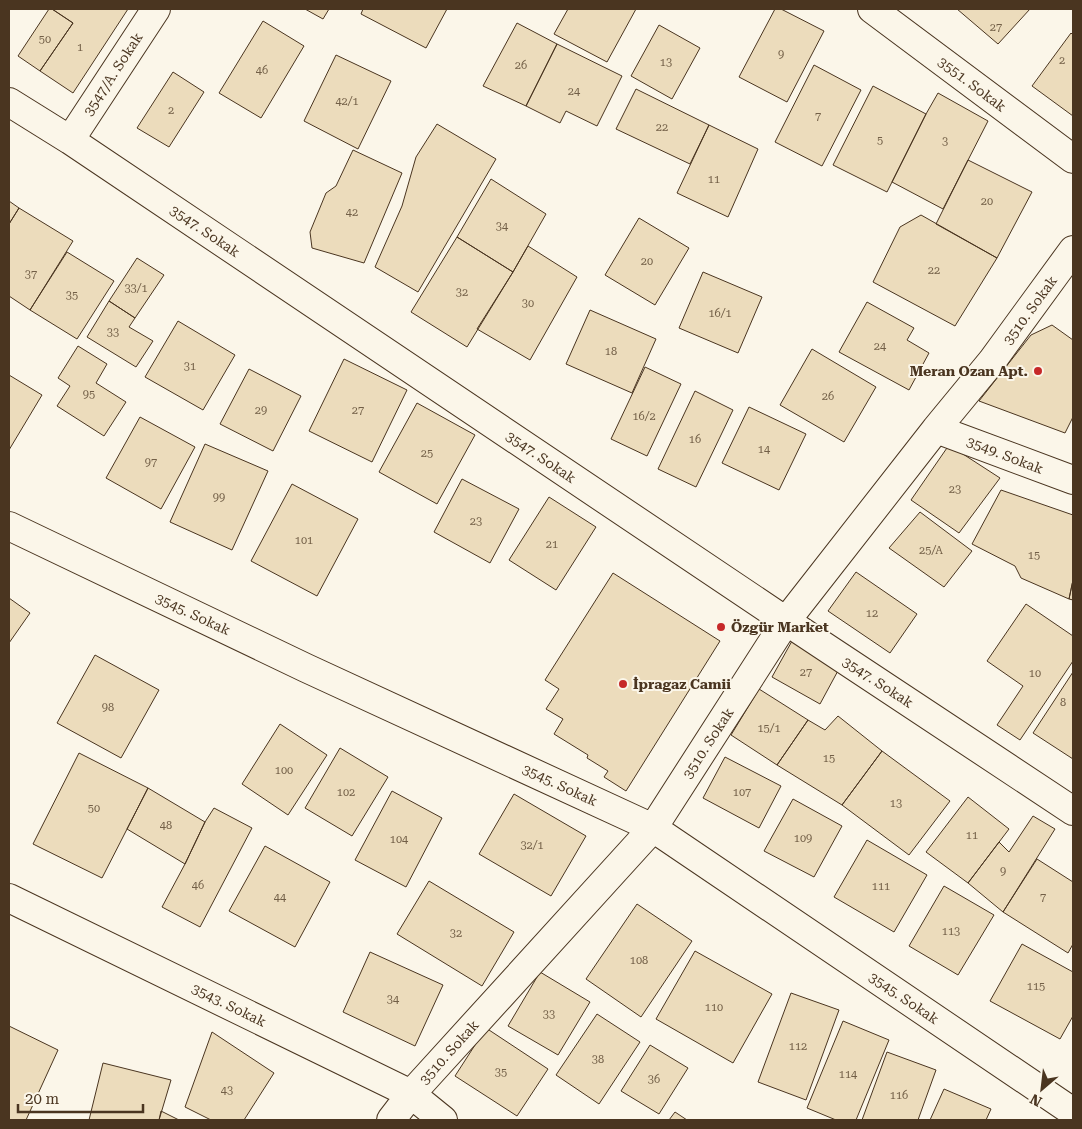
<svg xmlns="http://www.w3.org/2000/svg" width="1082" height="1129" font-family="'Roboto Serif',serif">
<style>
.building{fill:#ecdcbc;stroke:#4a3520}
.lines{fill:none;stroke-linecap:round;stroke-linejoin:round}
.minor-casing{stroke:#4a3520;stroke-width:30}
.minor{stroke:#fbf6e9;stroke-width:28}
.poi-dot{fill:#c62828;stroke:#fbf6e9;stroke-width:2}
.labels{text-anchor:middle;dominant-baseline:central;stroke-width:4;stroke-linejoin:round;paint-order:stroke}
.number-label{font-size:11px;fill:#725f47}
.street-label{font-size:14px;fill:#4a3520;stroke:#fbf6e9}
.poi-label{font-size:14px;font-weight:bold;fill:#4a3520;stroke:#fbf6e9;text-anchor:start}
</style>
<rect width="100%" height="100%" fill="#fbf6e9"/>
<path class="building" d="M49,9H52L73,23L40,71L18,56Z
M52,9H128L73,93L40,71L73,23Z
M305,9H329L323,19Z
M363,9H447L426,48L361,14Z
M568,9H636L607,62L554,34Z
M775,9H781L824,31L787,102L739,77Z
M957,9H1030L998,44Z
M263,21L304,46L261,118L219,93Z
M517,23L557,44L526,106L483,86Z
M659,25L700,48L672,99L631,76Z
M1071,33L1073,35V116L1032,86Z
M557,44L622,76L597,126L566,111L560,123L526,106Z
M336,55L391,81L358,149L304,121Z
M814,65L861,90L822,166L775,142Z
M173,72L204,92L169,147L137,128Z
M873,86L926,114L887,192L833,165Z
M636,89L709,125L690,164L616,129Z
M938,93L988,121L943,209L892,182L926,114Z
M437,124L496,159L418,292L375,267L402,206L416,157Z
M709,125L758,149L728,217L677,193Z
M353,150L402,173L364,263L312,248L310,232L326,193L336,186Z
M968,160L1032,192L997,258L936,224Z
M491,179L546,214L513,272L457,237Z
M9,201L19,208L9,224Z
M19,208L73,241L30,310L9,296V224Z
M921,215L997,258L955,326L873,282L900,227Z
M639,218L689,248L655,305L605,275Z
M457,237L513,272L467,347L411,312Z
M528,246L577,277L530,360L477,329L513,272Z
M67,252L114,281L77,339L30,310Z
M137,258L164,275L135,318L109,301Z
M703,272L762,297L738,353L679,328Z
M109,301L135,318L129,327L153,341L136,367L87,337Z
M867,302L914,328L907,340L929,353L909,390L839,352Z
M590,310L656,339L632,393L566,364Z
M178,321L235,355L203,410L145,377Z
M1052,325L1073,340V417L1065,433L979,401L1031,335Z
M78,346L107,364L96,383L126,402L104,436L57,406L70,386L58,378Z
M812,349L876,387L844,442L780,405Z
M344,359L407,390L372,462L309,431Z
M645,367L681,384L647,456L611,439Z
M249,369L301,396L273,451L220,424Z
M9,375L42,395L9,450Z
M695,391L733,410L696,487L658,469Z
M417,403L475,435L437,504L379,472Z
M749,407L806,434L779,490L722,463Z
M140,417L195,447L161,509L106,478Z
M205,444L268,471L232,550L170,522Z
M949,445L1000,478L959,533L911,500Z
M462,479L519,509L490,563L434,532Z
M292,484L358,519L317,596L251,561Z
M1001,490L1073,515V580L1069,599L1021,578L1015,566L972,544Z
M549,497L596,527L556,590L509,560Z
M920,512L972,551L944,587L889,548Z
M856,572L917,614L890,653L828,611Z
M613,573L720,641L626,791L604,777L608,771L587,758L588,755L554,734L563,719L546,709L559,689L545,680Z
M1073,580V600L1069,599Z
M9,598L30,613L9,643Z
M1026,604L1073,636V661L1020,740L997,725L1023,686L987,661Z
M792,641L840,667L820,704L772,677Z
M95,655L159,690L121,758L57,723Z
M1073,672V759L1033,733Z
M759,689L808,720L777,765L731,735Z
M838,716L882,751L842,805L777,765L808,720L825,730Z
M280,724L327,755L288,815L242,784Z
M340,748L388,777L352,836L305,808Z
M882,751L950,801L909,855L842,805Z
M79,753L148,788L102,878L33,844Z
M725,757L781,786L759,828L703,798Z
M148,788L205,822L185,864L127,829Z
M392,791L442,818L406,887L355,860Z
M514,794L586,836L551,896L479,854Z
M968,797L1009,829L968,883L926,852Z
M793,799L842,826L814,877L764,851Z
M214,808L252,828L200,927L162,907L185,864L205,822Z
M1033,816L1055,829L1003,912L968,883L999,842L1009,852Z
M867,840L927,875L894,932L834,897Z
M265,846L330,882L295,947L229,911Z
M1037,859L1073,882V944L1068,953L1003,912Z
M429,881L514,932L482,986L397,934Z
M944,886L994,915L958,975L909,946Z
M637,904L692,941L641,1017L586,979Z
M1022,944L1073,972V1016L1060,1039L990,1001Z
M695,951L772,994L733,1063L656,1019Z
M370,952L443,985L415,1046L343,1012Z
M540,972L590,1002L558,1055L508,1026Z
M791,993L839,1010L806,1100L758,1082Z
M597,1014L640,1042L599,1104L556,1075Z
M843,1021L889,1040L856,1120H836L807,1108Z
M9,1026L58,1050L26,1120H9Z
M486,1028L548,1069L517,1116L455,1076Z
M212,1032L274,1073L244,1120H211L185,1107Z
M650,1045L688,1068L659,1114L621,1091Z
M887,1052L936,1070L918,1120H862Z
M103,1063L171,1080L159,1120H89Z
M944,1089L991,1109L986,1120H930Z
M161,1111L179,1120H159Z
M675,1112L687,1120H669Z"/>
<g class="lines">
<defs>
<path id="minor" d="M872,9L1073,159
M9,102L70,140L786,621L1073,811
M70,140L156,9
M936,429L1073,480
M9,526L306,668L653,828L1073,1112
M9,898L411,1094L443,1120
M391,1120L411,1094L653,828L786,621L936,429L992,361L1073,250"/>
</defs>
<use href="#minor" class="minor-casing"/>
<use href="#minor" class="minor"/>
</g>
<g class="poi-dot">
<circle cx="1038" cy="371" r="5"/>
<circle cx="721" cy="627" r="5"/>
<circle cx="623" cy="684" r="5"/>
</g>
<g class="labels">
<g class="number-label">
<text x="996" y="27">27</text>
<text x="45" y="39">50</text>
<text x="80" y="47">1</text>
<text x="781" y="54">9</text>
<text x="1062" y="60">2</text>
<text x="666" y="62">13</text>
<text x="521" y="65">26</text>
<text x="262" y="70">46</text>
<text x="574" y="91">24</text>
<text x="347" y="101">42/1</text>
<text x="171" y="110">2</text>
<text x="818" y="116">7</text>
<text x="662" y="127">22</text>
<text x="880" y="140">5</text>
<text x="945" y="141">3</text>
<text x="714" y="179">11</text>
<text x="987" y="201">20</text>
<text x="352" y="212">42</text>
<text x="502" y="226">34</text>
<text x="647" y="261">20</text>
<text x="934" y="270">22</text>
<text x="31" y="274">37</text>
<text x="136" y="288">33/1</text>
<text x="462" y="292">32</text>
<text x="72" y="295">35</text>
<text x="528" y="303">30</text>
<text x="720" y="313">16/1</text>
<text x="113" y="332">33</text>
<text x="880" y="346">24</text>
<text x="611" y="351">18</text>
<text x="190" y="366">31</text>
<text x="89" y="394">95</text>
<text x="828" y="396">26</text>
<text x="261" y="410">29</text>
<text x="358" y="410">27</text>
<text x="644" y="416">16/2</text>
<text x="695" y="439">16</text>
<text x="764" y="449">14</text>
<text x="427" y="453">25</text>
<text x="151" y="462">97</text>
<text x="955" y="489">23</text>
<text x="219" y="497">99</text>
<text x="476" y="521">23</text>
<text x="304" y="540">101</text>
<text x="552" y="544">21</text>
<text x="931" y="550">25/A</text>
<text x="1034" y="555">15</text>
<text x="872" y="613">12</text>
<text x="806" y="672">27</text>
<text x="1035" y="673">10</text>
<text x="1063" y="702">8</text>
<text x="108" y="707">98</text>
<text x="769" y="728">15/1</text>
<text x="829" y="758">15</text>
<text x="284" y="770">100</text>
<text x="346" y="792">102</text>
<text x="742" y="792">107</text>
<text x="896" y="803">13</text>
<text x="94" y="808">50</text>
<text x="166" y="825">48</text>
<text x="972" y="835">11</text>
<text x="803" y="838">109</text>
<text x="399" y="839">104</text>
<text x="532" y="845">32/1</text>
<text x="1003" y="871">9</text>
<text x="198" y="885">46</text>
<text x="881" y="886">111</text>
<text x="280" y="897">44</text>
<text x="1043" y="897">7</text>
<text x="951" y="931">113</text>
<text x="456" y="933">32</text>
<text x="639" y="960">108</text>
<text x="1036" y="986">115</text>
<text x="393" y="999">34</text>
<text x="714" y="1007">110</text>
<text x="549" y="1014">33</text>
<text x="798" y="1046">112</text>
<text x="598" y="1059">38</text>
<text x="501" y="1072">35</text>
<text x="848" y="1074">114</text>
<text x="654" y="1079">36</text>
<text x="227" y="1090">43</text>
<text x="899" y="1095">116</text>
</g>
<g class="street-label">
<text transform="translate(113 74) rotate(-57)">3547/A. Sokak</text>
<text transform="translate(972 84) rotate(37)">3551. Sokak</text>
<text transform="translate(205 231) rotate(34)">3547. Sokak</text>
<text transform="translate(1030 310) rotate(-54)">3510. Sokak</text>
<text transform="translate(1005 455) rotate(21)">3549. Sokak</text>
<text transform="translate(541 457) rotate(34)">3547. Sokak</text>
<text transform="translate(193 614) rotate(25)">3545. Sokak</text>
<text transform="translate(878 682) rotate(33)">3547. Sokak</text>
<text transform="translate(708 743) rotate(-57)">3510. Sokak</text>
<text transform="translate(560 785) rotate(25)">3545. Sokak</text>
<text transform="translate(904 998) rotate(34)">3545. Sokak</text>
<text transform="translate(229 1005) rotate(26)">3543. Sokak</text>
<text transform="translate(449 1052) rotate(-48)">3510. Sokak</text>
</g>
<g class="poi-label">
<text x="1028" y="371" text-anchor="end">Meran Ozan Apt.</text>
<text x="731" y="627">Özgür Market</text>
<text x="633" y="684">İpragaz Camii</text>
</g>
</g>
<rect width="1082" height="1129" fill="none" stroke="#4a3520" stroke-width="20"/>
<g transform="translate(1042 1089) rotate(208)" stroke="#fbf6e9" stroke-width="4" paint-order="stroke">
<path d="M0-4L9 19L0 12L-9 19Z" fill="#4a3520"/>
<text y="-8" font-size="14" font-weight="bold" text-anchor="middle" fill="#4a3520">N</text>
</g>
<path d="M18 1104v8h125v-8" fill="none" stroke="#4a3520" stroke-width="2.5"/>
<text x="25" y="1104" font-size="15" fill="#4a3520" stroke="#fbf6e9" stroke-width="4" paint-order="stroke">20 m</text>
</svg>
